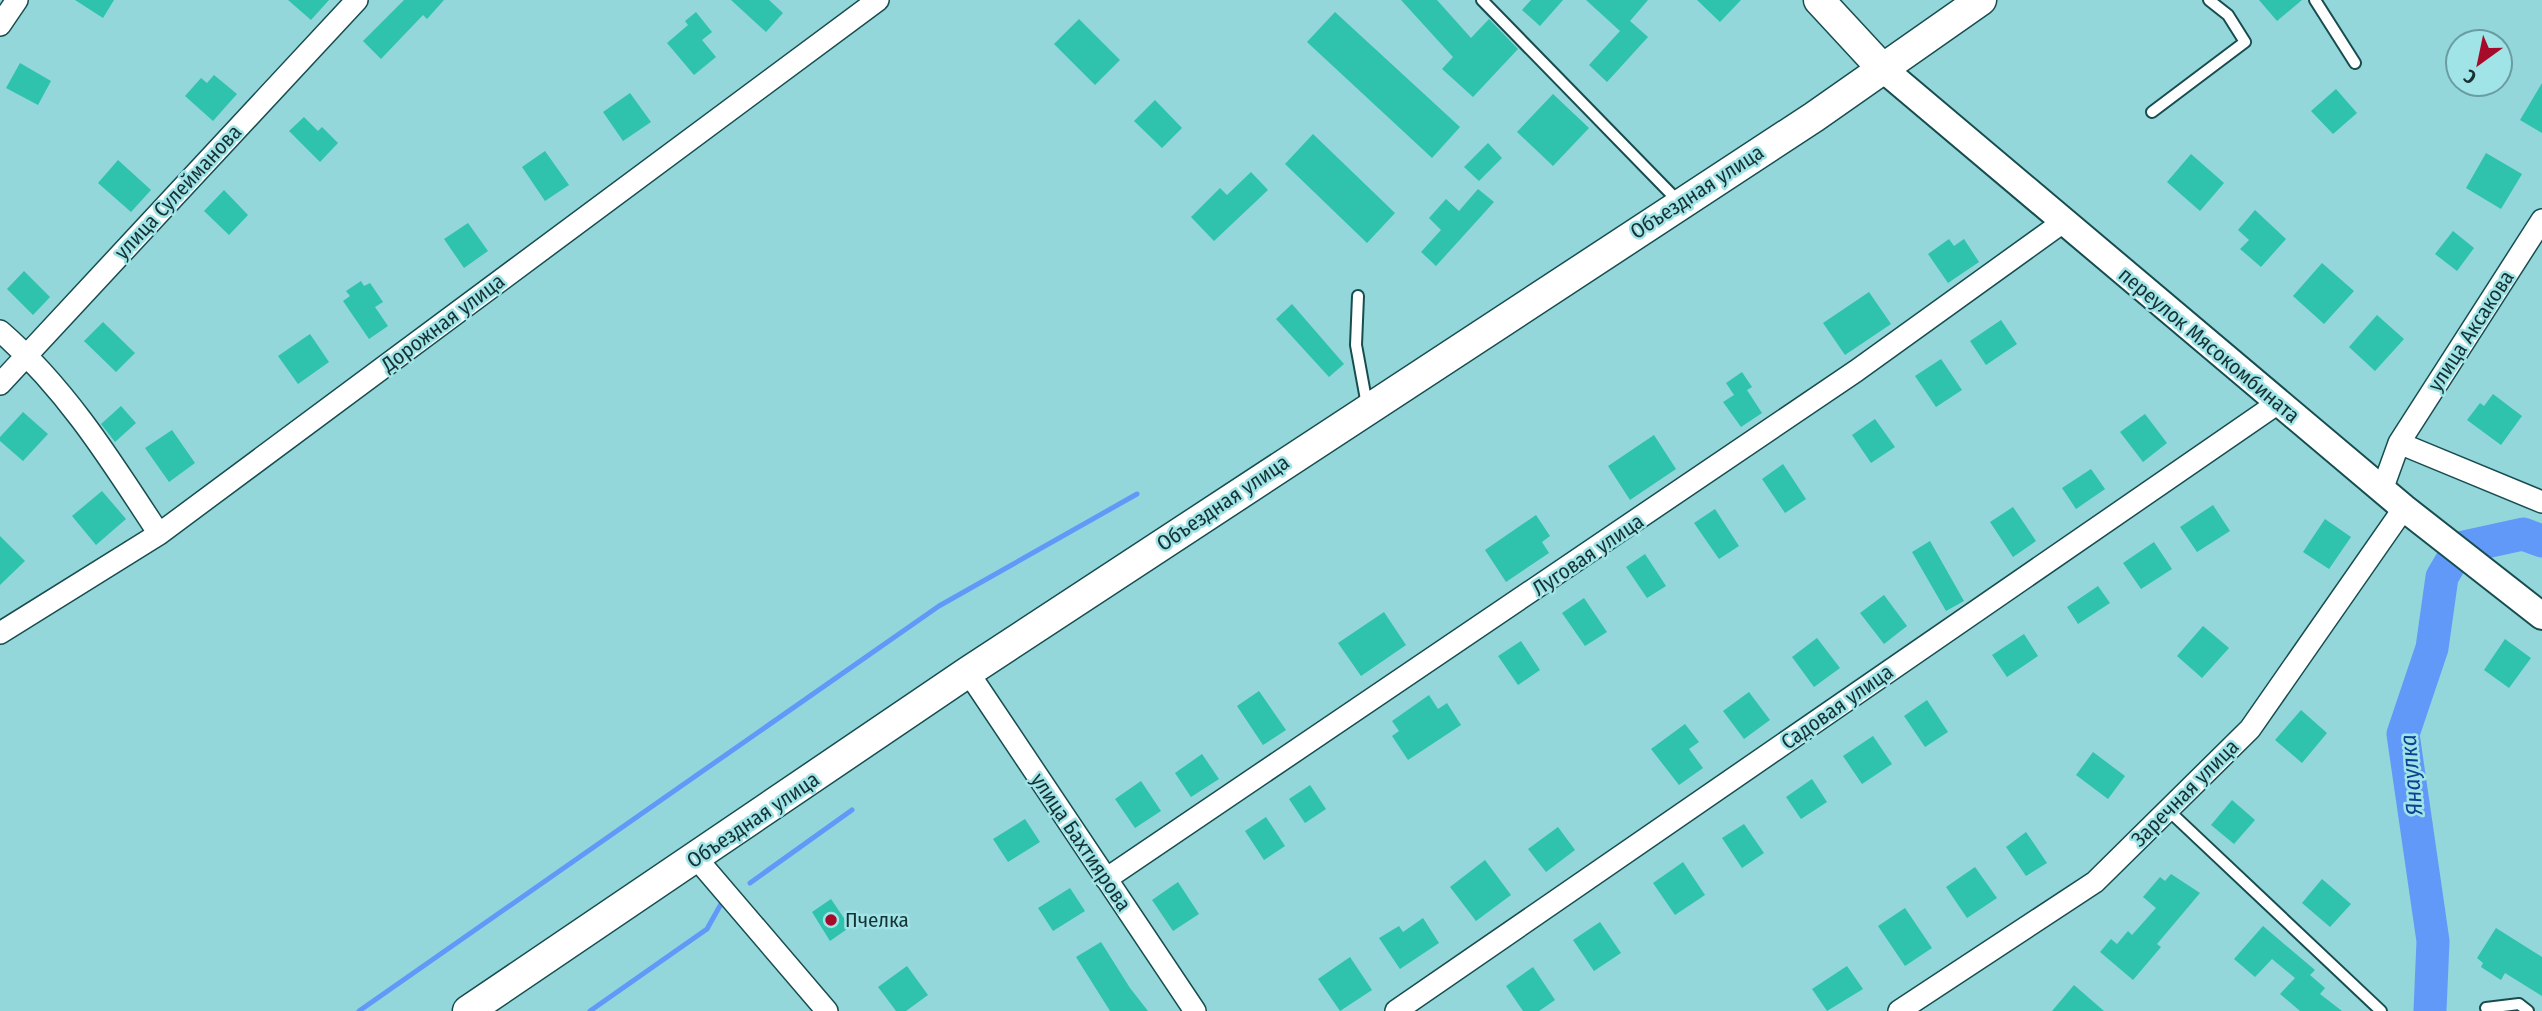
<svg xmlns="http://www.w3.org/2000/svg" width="2542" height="1011" font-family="'Fira Sans Condensed',sans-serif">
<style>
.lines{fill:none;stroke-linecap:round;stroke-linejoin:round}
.stream{stroke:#6199f9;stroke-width:5}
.river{stroke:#6199f9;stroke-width:33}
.building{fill:#2fc2ad}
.service-casing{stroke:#184d50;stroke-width:14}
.minor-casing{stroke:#184d50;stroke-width:24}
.tertiary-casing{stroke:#184d50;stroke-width:30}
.secondary-casing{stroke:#184d50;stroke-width:33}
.service{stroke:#fff;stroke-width:10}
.minor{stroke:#fff;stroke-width:21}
.tertiary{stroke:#fff;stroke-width:26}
.secondary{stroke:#fff;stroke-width:30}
.poi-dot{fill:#a60b2a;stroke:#a0e4e8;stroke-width:2.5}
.labels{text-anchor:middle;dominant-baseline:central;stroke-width:5;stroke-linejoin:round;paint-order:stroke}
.street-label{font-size:21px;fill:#163233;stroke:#a0e4e8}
.poi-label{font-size:21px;fill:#163233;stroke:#a0e4e8;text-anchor:start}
.water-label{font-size:23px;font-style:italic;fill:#0e4093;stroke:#a0e4e8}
</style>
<rect width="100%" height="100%" fill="#93d7db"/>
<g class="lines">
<path class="stream" d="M750,883L852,810
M359,1011L939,606L1137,494
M590,1011L707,929L721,904"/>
<path class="river" d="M2430,1011L2433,941L2403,734L2432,648L2442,577L2459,548L2523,534L2542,541"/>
</g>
<path class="building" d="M75,0H114L103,18Z
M288,0H329L311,20Z
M404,0H444L427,19L423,15L381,59L363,41Z
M731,0H769L783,13L766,32Z
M1401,0H1437L1471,38L1489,19L1518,49L1473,97L1442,69L1453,57Z
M1531,0H1563L1540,26L1522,10Z
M1586,0H1648L1630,21L1648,37L1607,82L1589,65L1620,31Z
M1697,0H1741L1720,22Z
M2259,0H2302L2277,21Z
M696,12L712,32L702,40L716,57L694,75L667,43L688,25L685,21Z
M1335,12L1460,127L1432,158L1307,42Z
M1079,19L1120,60L1095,85L1054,44Z
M20,63L51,81L38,105L6,88Z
M214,75L237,94L213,121L185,96L201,78L207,83Z
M2542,83V133L2520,120Z
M2336,89L2357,113L2333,134L2311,111Z
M630,93L651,122L623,141L603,112Z
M1553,94L1589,128L1553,166L1517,132Z
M1155,100L1182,128L1162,148L1134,121Z
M304,117L318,131L322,127L338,143L320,162L289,131Z
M1313,134L1395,213L1367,243L1285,164Z
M1488,143L1502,158L1479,181L1464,167Z
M545,151L569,185L545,201L522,167Z
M2486,153L2522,174L2501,209L2466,188Z
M2191,154L2224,183L2200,211L2167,182Z
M118,160L151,190L131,212L98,183Z
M1251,172L1268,190L1214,241L1191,217L1220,188L1227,195Z
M1478,189L1494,202L1436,266L1421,252L1441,230L1429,218L1446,199L1459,211Z
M224,190L248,215L229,235L204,211Z
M2255,210L2286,239L2261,267L2240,249L2249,240L2238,230Z
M468,223L488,251L464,268L444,239Z
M2453,231L2474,248L2457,271L2435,254Z
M1949,239L1954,246L1964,239L1979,262L1948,283L1928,254Z
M2322,263L2354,291L2324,324L2293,296Z
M24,271L50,297L33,315L7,289Z
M361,281L364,286L370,283L383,302L375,307L388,326L369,339L343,301L350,296L346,291Z
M1869,292L1891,324L1845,355L1823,323Z
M1292,304L1344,364L1329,377L1276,319Z
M2377,315L2404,339L2375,371L2349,347Z
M2001,320L2017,344L1986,365L1970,341Z
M103,322L135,353L116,372L84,341Z
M310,334L329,362L298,384L278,356Z
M1941,359L1962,390L1936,407L1915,376Z
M1742,372L1752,387L1747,390L1762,413L1741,427L1723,402L1734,395L1726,383Z
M2493,394L2522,416L2501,445L2467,420L2480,403L2484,406Z
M121,406L136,423L115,442L101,424Z
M23,412L48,434L23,461L0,441V437Z
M2145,414L2167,443L2143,462L2120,432Z
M1875,419L1895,447L1871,463L1852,435Z
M172,430L195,463L169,482L145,448Z
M1654,435L1676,469L1630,500L1608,466Z
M1783,464L1806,499L1785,513L1762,479Z
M2091,469L2105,489L2076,509L2062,488Z
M102,491L126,519L96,545L72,516Z
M2213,505L2230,531L2197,552L2180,527Z
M2013,507L2036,541L2013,557L1990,522Z
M1715,509L1739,546L1719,559L1694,523Z
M1536,515L1550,536L1542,542L1549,553L1506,582L1485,550Z
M2325,519L2351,537L2329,569L2303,552Z
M0,536L25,561L0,585Z
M1930,541L1964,601L1946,611L1912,552Z
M2154,542L2172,569L2141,589L2123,563Z
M1645,554L1666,586L1647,598L1626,567Z
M2098,586L2110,603L2078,624L2067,607Z
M1884,595L1907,626L1884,644L1860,613Z
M1584,598L1607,632L1585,646L1562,613Z
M1384,612L1406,645L1361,676L1338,643Z
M2203,626L2229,648L2202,678L2177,656Z
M2024,634L2038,656L2007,677L1992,655Z
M1817,638L1840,668L1814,687L1792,657Z
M2505,639L2531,658L2509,688L2484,670Z
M1521,641L1540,670L1518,685L1498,656Z
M1259,691L1286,730L1263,745L1237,706Z
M1749,692L1770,720L1744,739L1723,711Z
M1429,695L1438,709L1447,703L1461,725L1408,760L1392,736L1399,731L1392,721Z
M1927,700L1948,732L1925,747L1904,716Z
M2301,710L2327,733L2302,763L2275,740Z
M1685,724L1699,742L1689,749L1703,768L1679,785L1651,749Z
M1873,736L1892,764L1862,784L1843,756Z
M2093,752L2125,776L2108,799L2076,775Z
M1202,754L1219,779L1191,797L1175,773Z
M1812,779L1827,802L1801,819L1786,797Z
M1141,781L1161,811L1135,828L1115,799Z
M1310,785L1326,809L1305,823L1289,799Z
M2232,800L2255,820L2234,844L2211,825Z
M1266,817L1285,846L1264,860L1245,831Z
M1025,819L1040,842L1008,862L993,839Z
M1744,824L1764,853L1742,868L1722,838Z
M1558,827L1575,850L1546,872L1528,849Z
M2026,832L2047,863L2026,876L2006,847Z
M1485,860L1511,895L1476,921L1450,887Z
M1683,862L1705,895L1675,915L1653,883Z
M1975,867L1997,898L1967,918L1946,887Z
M2171,874L2200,893L2157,944L2161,947L2133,980L2100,952L2111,939L2117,944L2128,931L2132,935L2156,908L2143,897L2160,877L2165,881Z
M2322,879L2351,904L2330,927L2302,903Z
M1178,882L1199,914L1173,931L1152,900Z
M1070,888L1085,911L1053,931L1038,908Z
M831,899L850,927L830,941L812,912Z
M1905,908L1932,948L1905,966L1878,926Z
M1423,918L1439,943L1400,969L1379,938L1399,926L1403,932Z
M1600,922L1621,953L1594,971L1573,940Z
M2263,926L2315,970L2310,975L2325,988L2320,994L2342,1011H2300L2280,994L2295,978L2272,959L2255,977L2234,959Z
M2496,928L2542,957V996L2505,973L2501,980L2481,967L2483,963L2477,958Z
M1101,942L1130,988L1148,1011H1110L1076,957Z
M1350,957L1372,990L1340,1011L1318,979Z
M907,966L928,995L906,1011H896L878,987Z
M1847,966L1863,989L1827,1011L1812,989Z
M1533,967L1555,1000L1539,1011H1523L1506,986Z
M2074,985L2104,1011H2052Z"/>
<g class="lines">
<defs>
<path id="service" d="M1482,0L1680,203
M2315,0L2355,63
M2152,112L2245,42L2228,15L2209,0
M1358,296L1356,345L1367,405
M2168,810L2381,1011
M2486,1008L2519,1004L2528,1011"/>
<path id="minor" d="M0,25L17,0
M0,331C66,388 112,462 159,534
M0,384L357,0
M2399,443L2542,220
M2382,490L2399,443L2542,502
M0,633L159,534L878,0
M968,672L1195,1011
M697,859L827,1011
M1106,879L1856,371L2063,222
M1396,1011L2278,403
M1899,1011L2095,882L2250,729L2404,508"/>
<path id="tertiary" d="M1881,67L2404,508L2542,616"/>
<path id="secondary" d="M1819,0L1881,67
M468,1011L968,672L1814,117L1981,0"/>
</defs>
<use href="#service" class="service-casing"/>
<use href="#minor" class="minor-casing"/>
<use href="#tertiary" class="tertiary-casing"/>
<use href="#secondary" class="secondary-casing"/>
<use href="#service" class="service"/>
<use href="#minor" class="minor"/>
<use href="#tertiary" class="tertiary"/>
<use href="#secondary" class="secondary"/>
</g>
<circle class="poi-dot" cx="831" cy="920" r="7"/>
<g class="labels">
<g class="street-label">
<text transform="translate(178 192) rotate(-47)">улица Сулейманова</text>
<text transform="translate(1697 192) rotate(-33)">Объездная улица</text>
<text transform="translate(443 323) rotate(-37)">Дорожная улица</text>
<text transform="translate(2471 331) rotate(-57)">улица Аксакова</text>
<text transform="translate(2209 345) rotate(40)">переулок Мясокомбината</text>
<text transform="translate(1223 503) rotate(-34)">Объездная улица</text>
<text transform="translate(1588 555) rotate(-34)">Луговая улица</text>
<text transform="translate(1837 707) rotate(-35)">Садовая улица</text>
<text transform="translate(2185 793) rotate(-45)">Заречная улица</text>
<text transform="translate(753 820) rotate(-34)">Объездная улица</text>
<text transform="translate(1081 842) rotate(56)">улица Бахтиярова</text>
</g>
<g class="poi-label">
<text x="845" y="920">Пчелка</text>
</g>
<g class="water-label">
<text transform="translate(2411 775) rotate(-95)">Янаулка</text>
</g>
</g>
<g transform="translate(2479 63) rotate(213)"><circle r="33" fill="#a0e4e8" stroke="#699da0" stroke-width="2"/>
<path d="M0-5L12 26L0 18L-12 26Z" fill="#a60b2a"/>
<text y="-10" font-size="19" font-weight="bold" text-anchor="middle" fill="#163233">С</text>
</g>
</svg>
